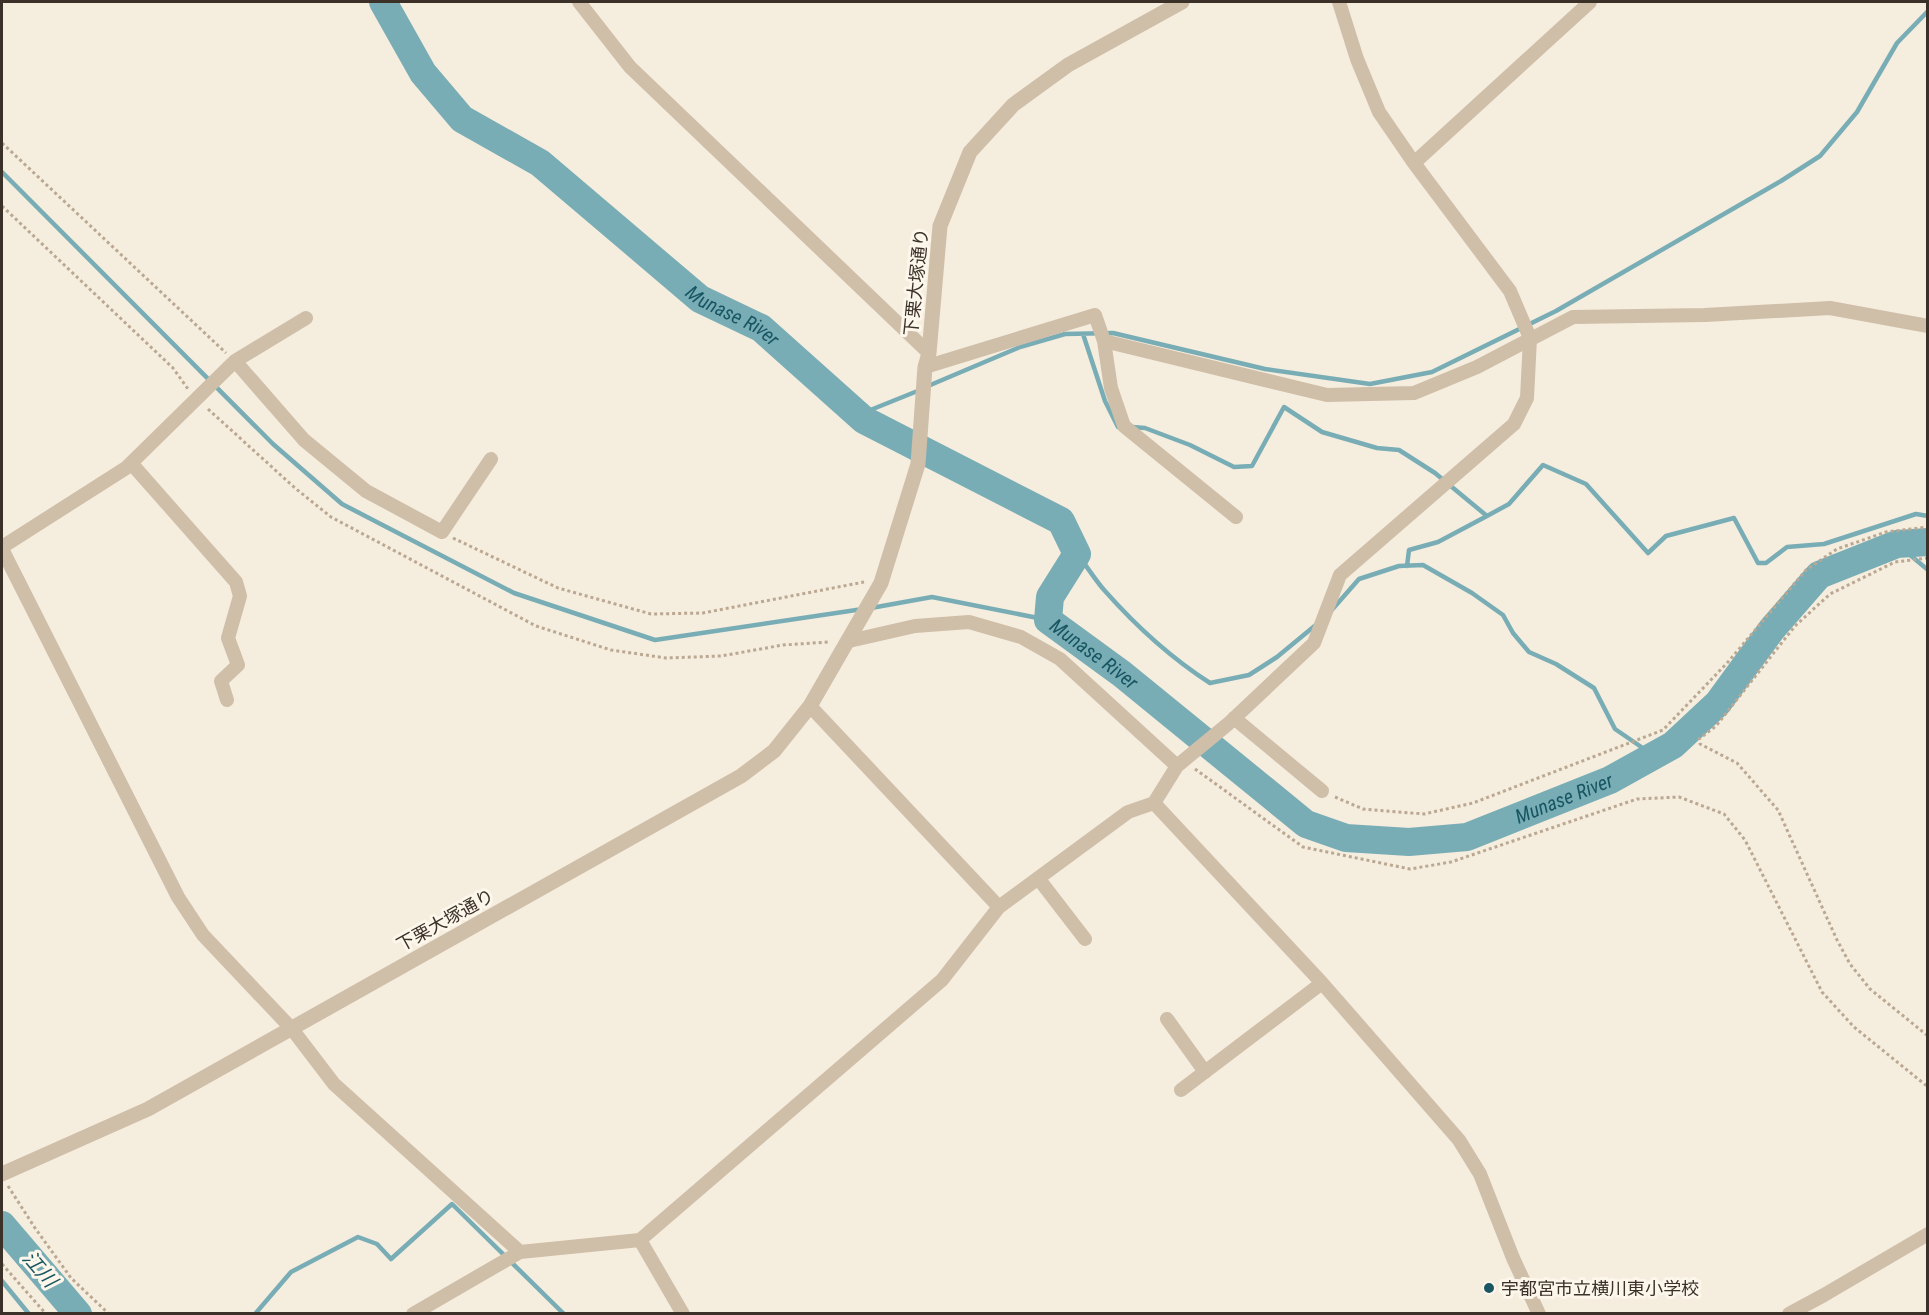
<svg xmlns="http://www.w3.org/2000/svg" width="1929" height="1315" font-family="'Roboto Condensed','Noto Sans JP',sans-serif">
<style>
.lines{fill:none;stroke-linecap:round;stroke-linejoin:round}
.stream{stroke:#79adb6;stroke-width:4.5}
.river{stroke:#79adb6;stroke-width:28}
.path{stroke:#bba892;stroke-width:3;stroke-dasharray:3 3;stroke-linecap:butt}
.minor{stroke:#cfbea8;stroke-width:14}
.tertiary{stroke:#cfbea8;stroke-width:15}
.poi-dot{fill:#195662;stroke:#fcf6eb;stroke-width:2}
.labels{text-anchor:middle;dominant-baseline:central;stroke-width:6;stroke-linejoin:round;paint-order:stroke}
.street-label{font-size:18px;fill:#3b3129;stroke:#fcf6eb}
.poi-label{font-size:18px;fill:#3b3129;stroke:#fcf6eb;text-anchor:start}
.water-label{font-size:20px;font-style:italic;fill:#195662;stroke:#fcf6eb}
</style>
<rect width="100%" height="100%" fill="#f5edde"/>
<g class="lines">
<path class="stream" d="M2,172L273,444L342,504L514,593L655,640L863,609
M1083,334L1105,401L1118,427H1121
M928,386L1020,347L1065,334L1113,333L1265,369L1370,384L1432,372L1556,311L1781,181L1820,156L1857,112L1897,43L1928,11
M858,415L920,390
M1132,427L1145,428L1190,445L1234,467L1252,466L1284,407L1322,432L1377,448L1399,450L1435,473L1487,516L1509,504L1543,465L1586,484L1648,553L1666,536L1734,518L1758,563H1766L1787,547L1824,544L1916,514L1928,516
M1897,544L1928,570
M1077,554C1087,566 1095,580 1105,591C1136,626 1171,658 1210,683L1249,675L1277,657L1317,624
M1407,566L1409,550L1438,542L1487,516
M871,608L932,597L1048,620
M1330,612L1359,579L1399,566L1423,565L1472,593L1503,615L1513,633L1529,652L1556,664L1594,688L1615,729L1653,755
M2,1281L29,1314
M255,1314L291,1272L358,1237L377,1244L391,1259L452,1204L564,1314"/>
<g class="river">
<path id="s1" d="M383,2L423,73L462,119L540,163L700,299L761,328L864,420L1061,521L1077,554L1050,597L1048,620L1122,674L1306,824L1346,838L1409,842L1467,837L1610,780L1673,745L1718,703L1772,629L1819,575L1897,544L1928,542"/>
<path d="M2,1225L78,1314"/>
</g>
<path class="path" d="M2,143L226,353
M2,206L173,368L188,389
M208,409L295,488L331,517L536,626L611,650L666,658L721,656L783,645L829,642
M453,538L558,588L651,614L703,613L864,582
M1928,558L1895,562L1830,594L1795,626L1716,726L1699,739L1700,744L1737,763L1778,810L1837,940L1850,964L1870,989L1928,1036
M1195,769L1303,847L1410,869L1451,862L1637,799L1679,797L1724,814L1745,840L1822,992L1854,1027L1928,1087
M1335,797L1363,809L1424,814L1473,803L1663,730L1728,662L1806,570L1837,549L1886,532L1928,527
M8,1186L35,1228L71,1278L109,1314
M2,1264L46,1314"/>
<path class="minor" d="M579,2L630,67L929,353
M1339,2L1357,59L1379,112L1414,163L1510,291L1530,338L1527,398L1514,424L1340,575L1314,643L1228,724L1177,766L1154,803L1322,983L1459,1140L1480,1174L1513,1258L1539,1314
M1414,163L1590,2
M1104,341L1111,388L1124,426L1236,517
M235,361L304,440L366,491L442,532L491,459
M925,367L1095,315L1104,341L1327,395L1414,393L1477,367L1573,317L1705,315L1830,308L1928,326
M131,463L236,582L240,596L228,638L238,665L221,681L227,700
M2,547L126,468L235,361L306,318
M2,549L178,897L203,935L292,1029L334,1084L520,1252L640,1240L683,1314
M849,641L915,626L969,622L1021,637L1060,659L1177,766
M810,706L999,907
M1234,718L1322,791
M1038,878L1085,939
M1167,1019L1205,1072
M1181,1090L1322,983
M640,1240L942,980L999,907L1128,812L1154,803
M413,1314L520,1252
M1789,1314L1824,1295L1928,1234"/>
<path class="tertiary" d="M2,1174L148,1109L741,776L774,751L810,706L881,583L918,464L925,367L929,353L940,226L970,152L1013,105L1068,65L1182,2"/>
</g>
<circle class="poi-dot" cx="1489" cy="1288" r="6"/>
<g class="labels">
<g class="street-label">
<text transform="translate(916 282) rotate(-84)">下栗大塚通り</text>
<text transform="translate(445 920) rotate(-29)">下栗大塚通り</text>
</g>
<g class="poi-label">
<text x="1501" y="1288">宇都宮市立横川東小学校</text>
</g>
<g class="water-label">
<text stroke="none"><textPath href="#s1" startOffset="478">Munase River</textPath></text>
<text stroke="none"><textPath href="#s1" startOffset="1036">Munase River</textPath></text>
<text stroke="none"><textPath href="#s1" startOffset="1576">Munase River</textPath></text>
<text transform="translate(40 1269) rotate(49)">江川</text>
</g>
</g>
<rect width="1929" height="1315" fill="none" stroke="#3b3129" stroke-width="6"/>
</svg>
